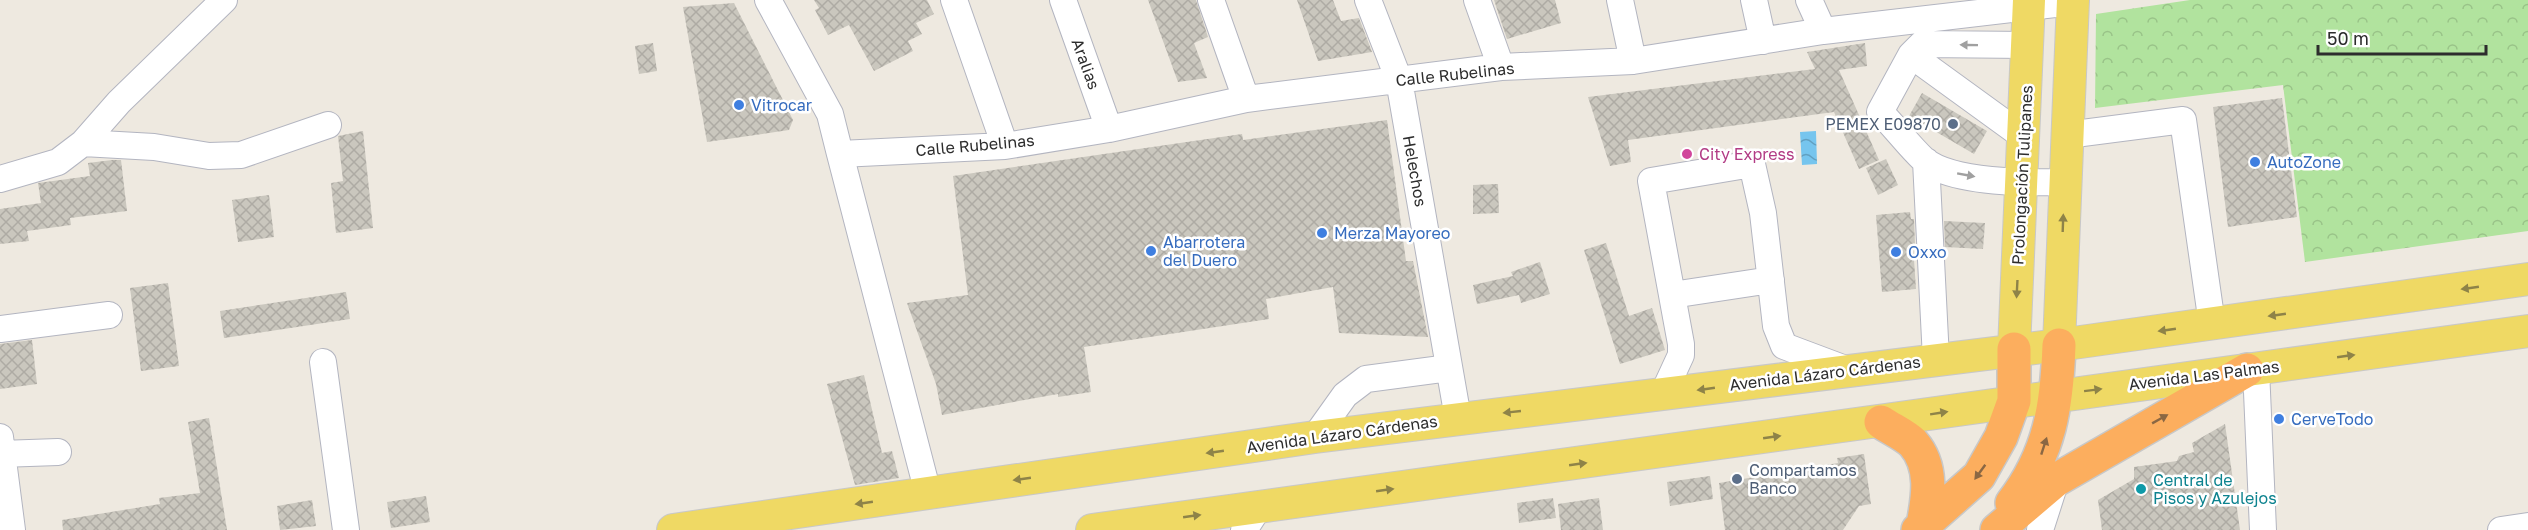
<svg xmlns="http://www.w3.org/2000/svg" width="2528" height="530" font-family="'Golos Text',sans-serif">
<style>
.park{fill:url(#park-crowns)}
.water{fill:url(#water-waves)}
.building{fill:url(#building-cross-hatch)}
.lines{fill:none;stroke-linecap:round;stroke-linejoin:round}
.minor-casing{stroke:#b3b5c0;stroke-width:28}
.major-casing{stroke:#c8c8c8;stroke-width:34}
.highway-casing{stroke:#c8c8c8;stroke-width:36}
.minor{stroke:#fff;stroke-width:26}
.major{stroke:#efd964;stroke-width:32}
.highway{stroke:#fcae5e;stroke-width:33}
.oneway{fill:#a0a0a0}
.oneway2{fill:#8e8348}
.oneway3{fill:#8a6743}
.shop-dot{fill:#3f7fe0;stroke:#fff;stroke-width:2}
.service-dot{fill:#5c6f8a;stroke:#fff;stroke-width:2}
.hotel-dot{fill:#d1479c;stroke:#fff;stroke-width:2}
.culture-dot{fill:#0f9aa8;stroke:#fff;stroke-width:2}
.labels{text-anchor:middle;dominant-baseline:central;stroke-width:5;stroke-linejoin:round;paint-order:stroke}
.street-label{font-size:16px;fill:#2d2d2d;stroke:#fff}
.shop-label{font-size:16px;fill:#366cbe;stroke:#fff;text-anchor:start}
.service-label{font-size:16px;fill:#4e5e75;stroke:#fff;text-anchor:end}
.hotel-label{font-size:16px;fill:#b23c85;stroke:#fff;text-anchor:start}
.culture-label{font-size:16px;fill:#0d838f;stroke:#fff;text-anchor:start}
</style>
<defs>
<pattern id="park-crowns" width="20" height="18" patternUnits="userSpaceOnUse" patternTransform="scale(1.5)"><rect width="20" height="18" fill="#b1e39e"/><path d="M2 6a3 3 0 1 1 6 0M12 15a3 3 0 1 1 6 0" fill="none" stroke="#99c388"/></pattern>
<pattern id="water-waves" width="16" height="10" patternUnits="userSpaceOnUse" patternTransform="scale(1.5)"><rect width="16" height="10" fill="#76c5ee"/><path d="M0 5q4-4 8 0t8 0" fill="none" stroke="#61a0c1"/></pattern>
<pattern id="building-cross-hatch" width="8" height="8" patternUnits="userSpaceOnUse" patternTransform="scale(1.5)"><rect width="8" height="8" fill="#cac7be"/><path d="M0 0l8 8M0 8l8-8" fill="none" stroke="#aeaba4"/></pattern>
</defs>
<rect width="100%" height="100%" fill="#eee9e0"/>
<path class="park" d="M2190,0H2528V231L2305,262L2283,85L2095,108L2096,14Z"/>
<path class="water" d="M1816,131L1817,164L1802,165L1800,132Z"/>
<path class="building" d="M814,0H927L934,14L916,23L922,34L908,41L913,51L874,71L849,25L828,35L815,10L819,8Z
M1148,0H1196L1208,37L1194,43L1207,78L1178,82Z
M1297,0H1333L1341,21L1359,18L1372,52L1318,61Z
M1494,0H1555L1561,23L1507,39Z
M734,3L793,120L789,130L707,142L683,7Z
M653,43L657,71L639,74L635,46Z
M1865,43L1867,66L1839,70L1879,160L1859,169L1834,112L1628,140L1631,162L1610,166L1588,97L1815,69L1807,52Z
M1922,93L1987,131L1974,154L1909,116Z
M2282,98L2297,217L2228,227L2213,107Z
M1387,120L1406,261H1413L1428,337L1339,333L1333,287L1266,299L1269,319L1084,347L1091,392L1058,397V394L942,415L936,384L907,303L968,295L953,176L1242,134L1243,140Z
M363,131L373,228L336,233L331,183L343,181L338,136Z
M1886,159L1898,185L1878,195L1866,168Z
M112,160H121L127,211L70,218L71,225L27,231L29,241L0,244V209L41,203L38,183L90,176L88,163Z
M1498,184L1499,213L1473,214V185Z
M269,195L274,237L238,242L232,200Z
M1910,212L1911,219H1914L1915,245H1913L1916,289L1882,292L1876,215Z
M1944,221L1985,223L1983,249L1945,247Z
M1606,243L1629,316L1652,308L1665,350L1620,364L1584,250Z
M1540,262L1550,294L1521,303L1519,295L1477,304L1473,285L1513,276L1511,272Z
M168,283L179,366L141,371L130,288Z
M346,292L350,319L224,338L220,311Z
M32,340L37,384L0,389V344Z
M864,375L882,453L892,451L899,478L855,485L827,384Z
M209,418L227,530H63L62,520L160,504L159,498L200,493L188,422Z
M2225,424L2240,530H2102L2098,500L2134,479V467L2177,461L2179,456L2194,452L2192,443Z
M1864,454L1871,504L1859,506L1843,530H1725L1719,483L1838,463L1837,458Z
M1710,476L1713,499L1670,506L1667,482Z
M426,496L430,522L391,528L387,502Z
M1553,498L1556,518L1519,523L1517,503Z
M1599,498L1603,530H1561L1558,504Z
M312,500L316,526L280,530L277,506Z"/>
<g class="lines">
<defs>
<path id="minor" d="M768,0L830,114L840,154L1005,146L1109,129L1246,99L1501,67L1633,61L1823,31L2073,2
M954,0L1005,146
M1063,0L1109,129
M1211,0L1246,99
M1368,0L1399,80L1458,418
M1477,0L1501,67
M1620,0L1633,61
M1754,0L1763,41
M1809,0L1823,31
M2028,45L1922,44L1911,55L1880,112C1895,127 1908,145 1924,160C1951,183 2029,183 2064,182
M1911,55L2024,137
M2067,135L2183,120L2212,324
M83,143L154,147L209,156L241,155L328,125
M840,154L928,493
M1926,161L1936,359
M0,179L58,162L83,143L119,102L224,0
M1672,295L1771,280
M0,329L109,315
M323,362L346,530
M2256,369L2263,530
M1663,394L1681,355V344L1651,181L1752,164L1763,213L1776,326L1784,346L1848,370
M0,437L12,530
M1315,437L1345,395L1366,379L1449,368
M0,454L58,452
M1244,530L1259,507
M2040,530L2056,480
M2501,530L2528,526"/>
<path id="major" d="M2059,345L2073,0
M2014,349L2029,0
M673,530L1315,437L2059,345L2528,279
M1092,530L2528,331"/>
<path id="highway" d="M1881,422C1891,429 1905,435 1913,443C1934,467 1928,498 1923,525
M2012,503C2050,454 2057,405 2059,345
M1918,530L1979,476L2001,437L2014,401V349
M1997,530L2056,480L2247,370"/>
</defs>
<use href="#minor" class="minor-casing"/>
<use href="#major" class="major-casing"/>
<use href="#highway" class="highway-casing"/>
<use href="#minor" class="minor"/>
<use href="#major" class="major"/>
<use href="#highway" class="highway"/>
</g>
<defs><path id="oneway-solid" d="M-6-.8H1V-3.2L6.5 0L1 3.2V.8H-6Z" transform="scale(1.5)"/></defs>
<g class="oneway">
<use href="#oneway-solid" transform="translate(1969 45) rotate(-179)"/>
<use href="#oneway-solid" transform="translate(1966 175) rotate(10)"/>
</g>
<g class="oneway2">
<use href="#oneway-solid" transform="translate(2063 223) rotate(-88)"/>
<use href="#oneway-solid" transform="translate(2470 288) rotate(172)"/>
<use href="#oneway-solid" transform="translate(2017 289) rotate(93)"/>
<use href="#oneway-solid" transform="translate(2277 315) rotate(172)"/>
<use href="#oneway-solid" transform="translate(2167 330) rotate(172)"/>
<use href="#oneway-solid" transform="translate(2346 356) rotate(-8)"/>
<use href="#oneway-solid" transform="translate(1706 389) rotate(172)"/>
<use href="#oneway-solid" transform="translate(2093 390) rotate(-7)"/>
<use href="#oneway-solid" transform="translate(1512 412) rotate(174)"/>
<use href="#oneway-solid" transform="translate(1939 413) rotate(-9)"/>
<use href="#oneway-solid" transform="translate(1772 437) rotate(-8)"/>
<use href="#oneway-solid" transform="translate(1215 452) rotate(172)"/>
<use href="#oneway-solid" transform="translate(1578 464) rotate(-8)"/>
<use href="#oneway-solid" transform="translate(1022 479) rotate(172)"/>
<use href="#oneway-solid" transform="translate(1385 490) rotate(-8)"/>
<use href="#oneway-solid" transform="translate(864 503) rotate(172)"/>
<use href="#oneway-solid" transform="translate(1192 516) rotate(-8)"/>
</g>
<g class="oneway3">
<use href="#oneway-solid" transform="translate(2160 419) rotate(-29)"/>
<use href="#oneway-solid" transform="translate(2044 446) rotate(-72)"/>
<use href="#oneway-solid" transform="translate(1980 472) rotate(126)"/>
</g>
<g class="shop-dot">
<circle cx="739" cy="105" r="6"/>
<circle cx="2255" cy="162" r="6"/>
<circle cx="1322" cy="233" r="6"/>
<circle cx="1151" cy="251" r="6"/>
<circle cx="1896" cy="252" r="6"/>
<circle cx="2279" cy="419" r="6"/>
</g>
<g class="service-dot">
<circle cx="1953" cy="124" r="6"/>
<circle cx="1737" cy="479" r="6"/>
</g>
<circle class="hotel-dot" cx="1687" cy="154" r="6"/>
<circle class="culture-dot" cx="2141" cy="489" r="6"/>
<g class="labels">
<g class="street-label">
<text transform="translate(1086 64) rotate(70)">Aralias</text>
<text transform="translate(1455 74) rotate(-6)">Calle Rubelinas</text>
<text transform="translate(975 145) rotate(-5)">Calle Rubelinas</text>
<text transform="translate(1415 171) rotate(80)">Helechos</text>
<text transform="translate(2022 175) rotate(-87)">Prolongación Tulipanes</text>
<text transform="translate(1825 373) rotate(-7)">Avenida Lázaro Cárdenas</text>
<text transform="translate(2204 375) rotate(-7)">Avenida Las Palmas</text>
<text transform="translate(1342 434) rotate(-8)">Avenida Lázaro Cárdenas</text>
</g>
<g class="shop-label">
<text x="751" y="105">Vitrocar</text>
<text x="2267" y="162">AutoZone</text>
<text x="1334" y="233">Merza Mayoreo</text>
<text x="1163" y="242">Abarrotera<tspan x="1163" dy="18">del Duero</tspan></text>
<text x="1908" y="252">Oxxo</text>
<text x="2291" y="419">CerveTodo</text>
</g>
<g class="service-label">
<text x="1941" y="124">PEMEX E09870</text>
<text x="1749" y="470" text-anchor="start">Compartamos<tspan x="1749" dy="18">Banco</tspan></text>
</g>
<g class="hotel-label">
<text x="1699" y="154">City Express</text>
</g>
<g class="culture-label">
<text x="2153" y="480">Central de<tspan x="2153" dy="18">Pisos y Azulejos</tspan></text>
</g>
</g>
<path d="M2318 45v9h168v-9" fill="none" stroke="#2d2d2d" stroke-width="3"/>
<text x="2327" y="45" font-size="18" fill="#2d2d2d" stroke="#ffffff" stroke-width="4.5" paint-order="stroke">50 m</text>
</svg>
